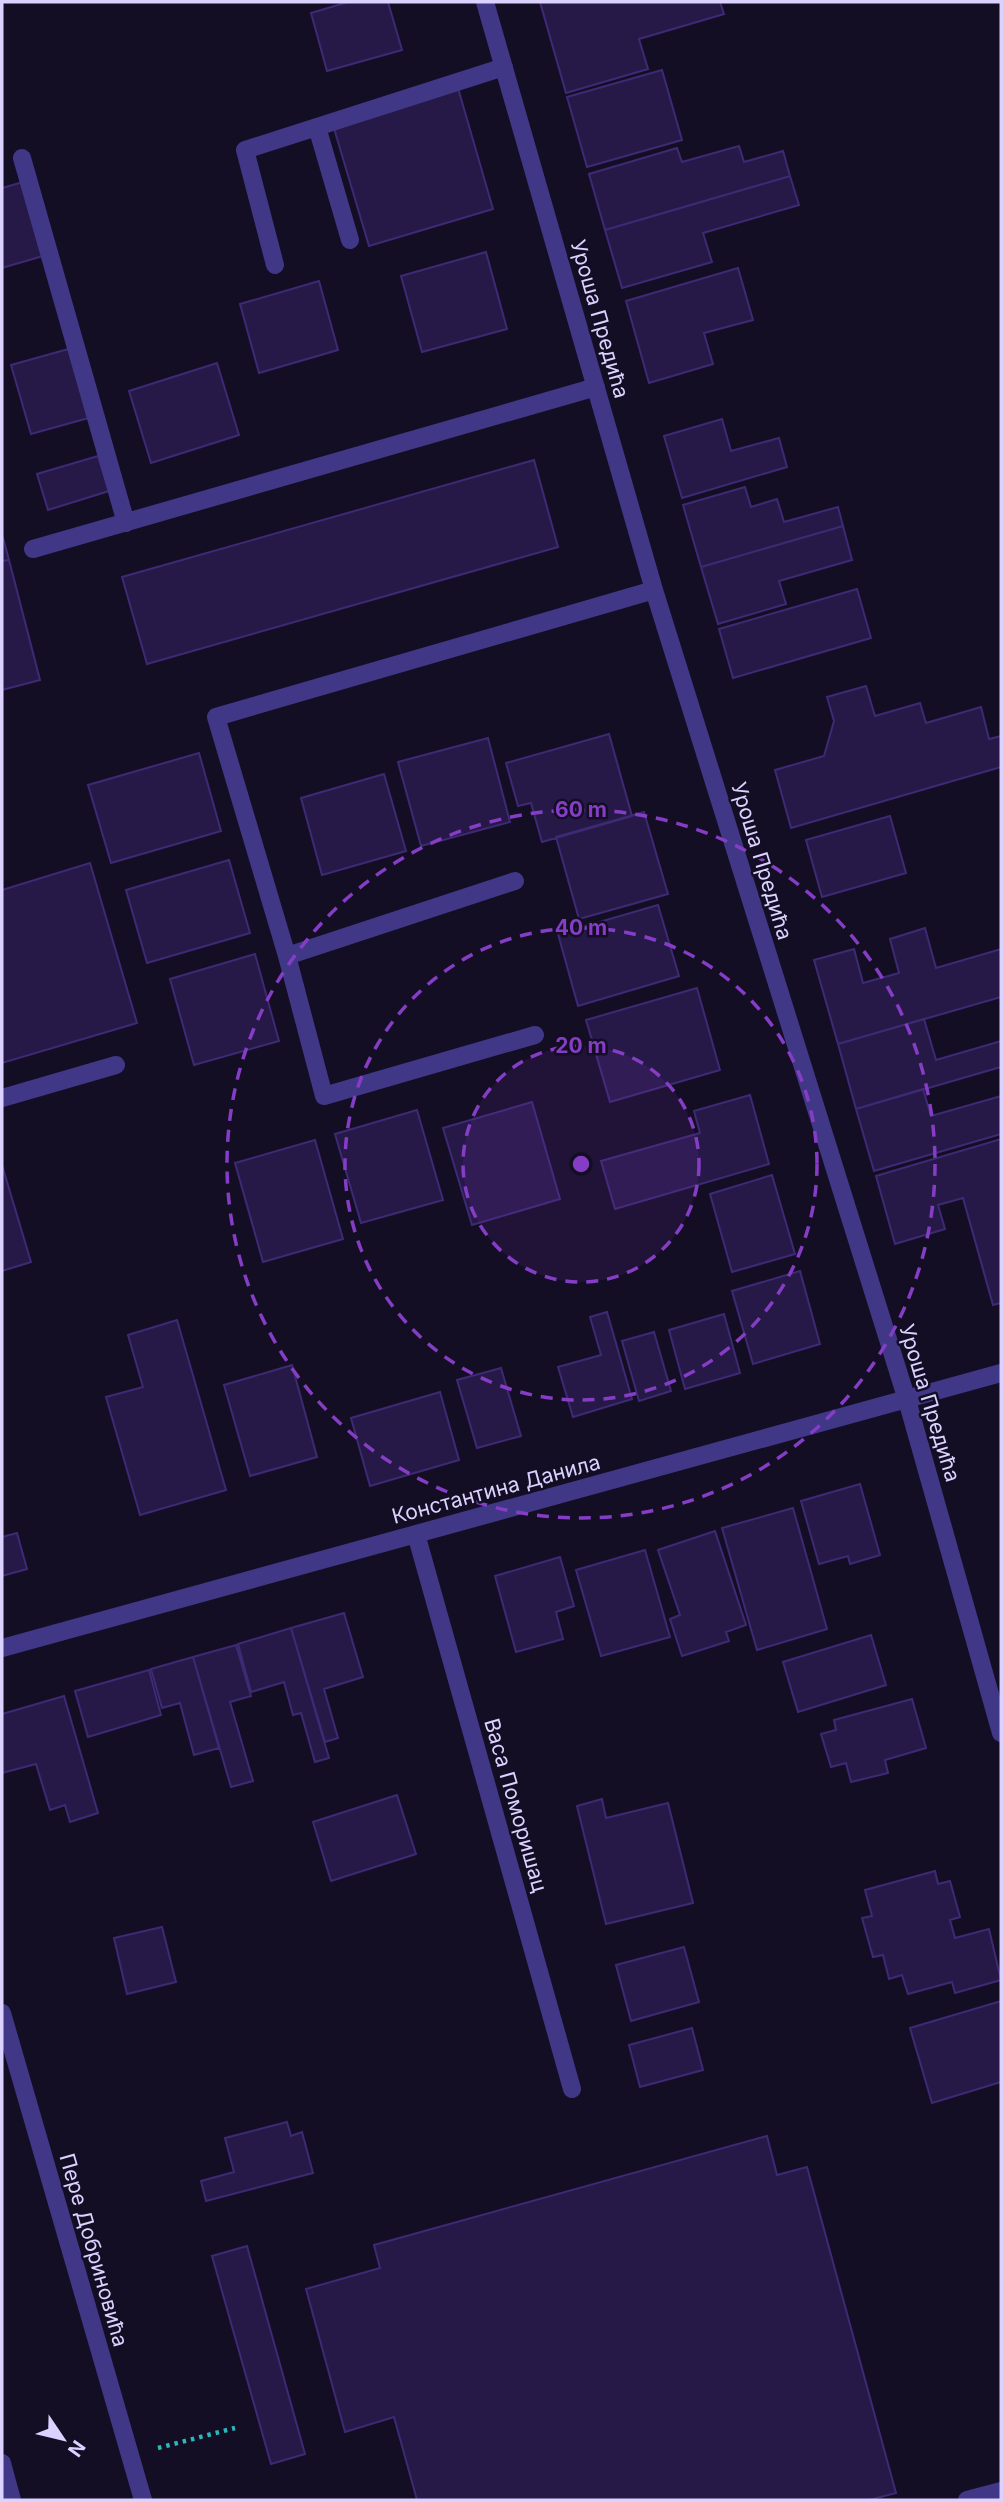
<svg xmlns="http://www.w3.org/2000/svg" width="1003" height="2502" font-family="Inter,sans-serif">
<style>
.building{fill:#261947;stroke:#3e2a74;stroke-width:2}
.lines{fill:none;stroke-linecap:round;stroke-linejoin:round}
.path{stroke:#2ab9bb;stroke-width:4.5;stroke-dasharray:3.5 5;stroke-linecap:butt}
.minor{stroke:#403786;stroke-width:18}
.ring{fill:none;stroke:#853dc5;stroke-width:3.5;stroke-dasharray:12 9}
.labels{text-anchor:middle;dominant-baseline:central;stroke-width:5;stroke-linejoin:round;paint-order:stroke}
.street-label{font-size:21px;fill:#dbd2ff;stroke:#140e25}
.centre{fill:#853dc5;stroke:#140e25;stroke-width:3.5}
.ring-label{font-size:21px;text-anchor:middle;font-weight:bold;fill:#853dc5;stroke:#140e25;stroke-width:5;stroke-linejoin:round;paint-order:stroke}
</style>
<rect width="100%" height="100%" fill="#140e25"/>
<path class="building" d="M348,2H388L402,50L327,71L311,13Z
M540,2H720L724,14L639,39L648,69L566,93Z
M662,70L682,140L587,167L567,97Z
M458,88L493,209L369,246L333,125Z
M739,146L744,162L783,151L790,176L605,230L589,174L677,148L682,162Z
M790,176L799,205L703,233L712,262L622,288L605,230Z
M23,182L43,256L2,268V188Z
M486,252L507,329L422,352L401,276Z
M738,268L753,320L704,333L713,364L649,383L626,301Z
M319,281L338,350L259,373L240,304Z
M72,348L92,417L31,434L11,365Z
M217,363L239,435L151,463L129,391Z
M722,419L731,451L779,438L787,467L682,498L664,436Z
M98,456L109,491L48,510L37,474Z
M534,460L558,547L147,664L122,577Z
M745,487L751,507L777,499L784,522L838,507L843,526L701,567L683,505Z
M843,526L852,560L779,581L786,604L718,624L701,567Z
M2,534L9,560L2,561Z
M9,560L40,680L2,690V561Z
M857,589L871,638L733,678L719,629Z
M866,686L875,716L920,703L926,723L981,707L989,739L1001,736V767L791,828L775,770L824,756L834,721L827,697Z
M609,734L632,816L542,842L531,803L518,806L506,763Z
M488,738L510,822L421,846L398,762Z
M199,753L221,831L111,863L88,785Z
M384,774L406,851L322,875L301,798Z
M644,812L668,894L579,919L556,837Z
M890,816L906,873L822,897L806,840Z
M229,860L250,933L147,963L126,890Z
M90,863L137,1023L2,1063V890Z
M658,905L679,976L578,1006L558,934Z
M925,928L936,968L1001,949V997L838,1044L814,960L854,949L863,983L899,973L890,939Z
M255,954L279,1041L194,1065L170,979Z
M697,988L720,1070L610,1102L586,1020Z
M924,1019L936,1060L1001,1041V1067L856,1109L838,1044Z
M923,1089L931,1116L1001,1096V1134L874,1171L856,1109Z
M750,1095L769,1164L615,1209L601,1161L700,1133L694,1111Z
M532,1102L560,1199L472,1225L443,1128Z
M417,1110L443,1200L361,1223L335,1134Z
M1001,1139V1303L993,1305L963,1198L938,1205L945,1229L895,1244L876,1176Z
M315,1140L343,1239L263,1262L235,1163Z
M2,1165L31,1262L2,1271Z
M772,1175L795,1254L732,1272L710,1194Z
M800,1271L820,1344L753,1364L732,1291Z
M607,1312L632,1399L573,1417L558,1367L601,1355L590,1317Z
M724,1314L740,1373L685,1389L669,1330Z
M177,1320L226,1490L140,1515L106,1397L143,1387L128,1335Z
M654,1332L671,1391L639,1401L622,1341Z
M292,1365L317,1457L250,1476L224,1385Z
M501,1368L521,1436L477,1448L457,1380Z
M440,1392L459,1460L370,1486L351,1418Z
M860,1484L880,1555L850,1564L848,1556L819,1564L801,1501Z
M793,1508L827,1629L757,1650L722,1528Z
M715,1531L746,1625L726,1632L729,1641L682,1656L670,1619L680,1615L658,1550Z
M17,1533L27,1569L2,1576V1537Z
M645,1550L670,1637L601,1656L576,1570Z
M560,1557L574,1606L556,1612L563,1639L516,1652L495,1576Z
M344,1613L363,1677L324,1689L338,1738L325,1742L291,1628Z
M291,1628L329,1758L315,1762L301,1713L293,1715L284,1682L251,1692L238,1644Z
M871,1635L886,1685L798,1712L783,1662Z
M236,1645L251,1696L230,1702L253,1781L231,1787L193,1657Z
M193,1657L219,1748L194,1755L180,1703L162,1708L151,1669Z
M149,1670L161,1715L88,1737L75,1691Z
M64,1696L98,1813L70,1822L65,1805L50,1810L36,1764L2,1773V1714Z
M912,1699L926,1748L885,1760L888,1773L851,1782L846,1763L831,1767L821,1734L836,1730L834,1720Z
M397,1795L416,1854L331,1881L313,1822Z
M602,1799L606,1818L668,1803L693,1903L606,1924L577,1806Z
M935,1871L938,1884L950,1881L960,1917L950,1920L955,1938L989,1929L1001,1980L955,1993L952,1982L908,1994L902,1975L889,1979L883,1955L873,1957L862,1918L872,1916L865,1890Z
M162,1927L176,1982L127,1994L114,1938Z
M684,1947L699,2002L631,2021L616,1965Z
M1001,2001V2082L932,2103L910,2028Z
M692,2028L703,2070L640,2087L629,2045Z
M287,2122L291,2136L302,2132L313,2173L206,2201L201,2181L234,2172L225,2138Z
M767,2136L777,2175L807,2167L896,2493L869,2500H417L394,2417L345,2432L306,2289L380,2268L374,2245Z
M247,2246L305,2454L271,2464L212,2256Z"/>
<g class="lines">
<path class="path" d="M158,2448L235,2428"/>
<path class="minor" d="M485,2L654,590L907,1400L1001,1733
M317,127L350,240
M22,158L126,523
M275,265L245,150L504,67
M33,549L596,387
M287,956L515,881
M535,1035L324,1096L287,956L216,717L654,590
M2,1098L116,1065
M416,1534L572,2089
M2,1648L1001,1373
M2,2013L143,2500
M2,2463L12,2500
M967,2500L1001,2491"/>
</g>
<circle cx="581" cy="1164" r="118" fill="#853dc5" fill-opacity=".12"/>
<g class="ring">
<circle cx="581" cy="1164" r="118"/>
<circle cx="581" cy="1164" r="236"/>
<circle cx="581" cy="1164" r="354"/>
</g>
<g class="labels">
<g class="street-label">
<text transform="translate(600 319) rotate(74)">Уроша Предића</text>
<text transform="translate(762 861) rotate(73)">Уроша Предића</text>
<text transform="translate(930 1403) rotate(73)">Уроша Предића</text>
<text transform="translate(496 1489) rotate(-15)">Константина Данила</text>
<text transform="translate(516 1805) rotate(74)">Васа Поморишац</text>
<text transform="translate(94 2250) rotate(74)">Пере Добриновића</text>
</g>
</g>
<circle cx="581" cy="1164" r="10" class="centre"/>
<g class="ring-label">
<text x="581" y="817">60 m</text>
<text x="581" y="935">40 m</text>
<text x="581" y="1053">20 m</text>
</g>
<rect width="1003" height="2502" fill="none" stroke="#dbd2ff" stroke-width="7"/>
<g transform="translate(63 2439) rotate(125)" stroke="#140e25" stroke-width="5" paint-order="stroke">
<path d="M0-5L12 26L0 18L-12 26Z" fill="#dbd2ff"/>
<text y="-10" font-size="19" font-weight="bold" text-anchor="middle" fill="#dbd2ff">N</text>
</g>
</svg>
